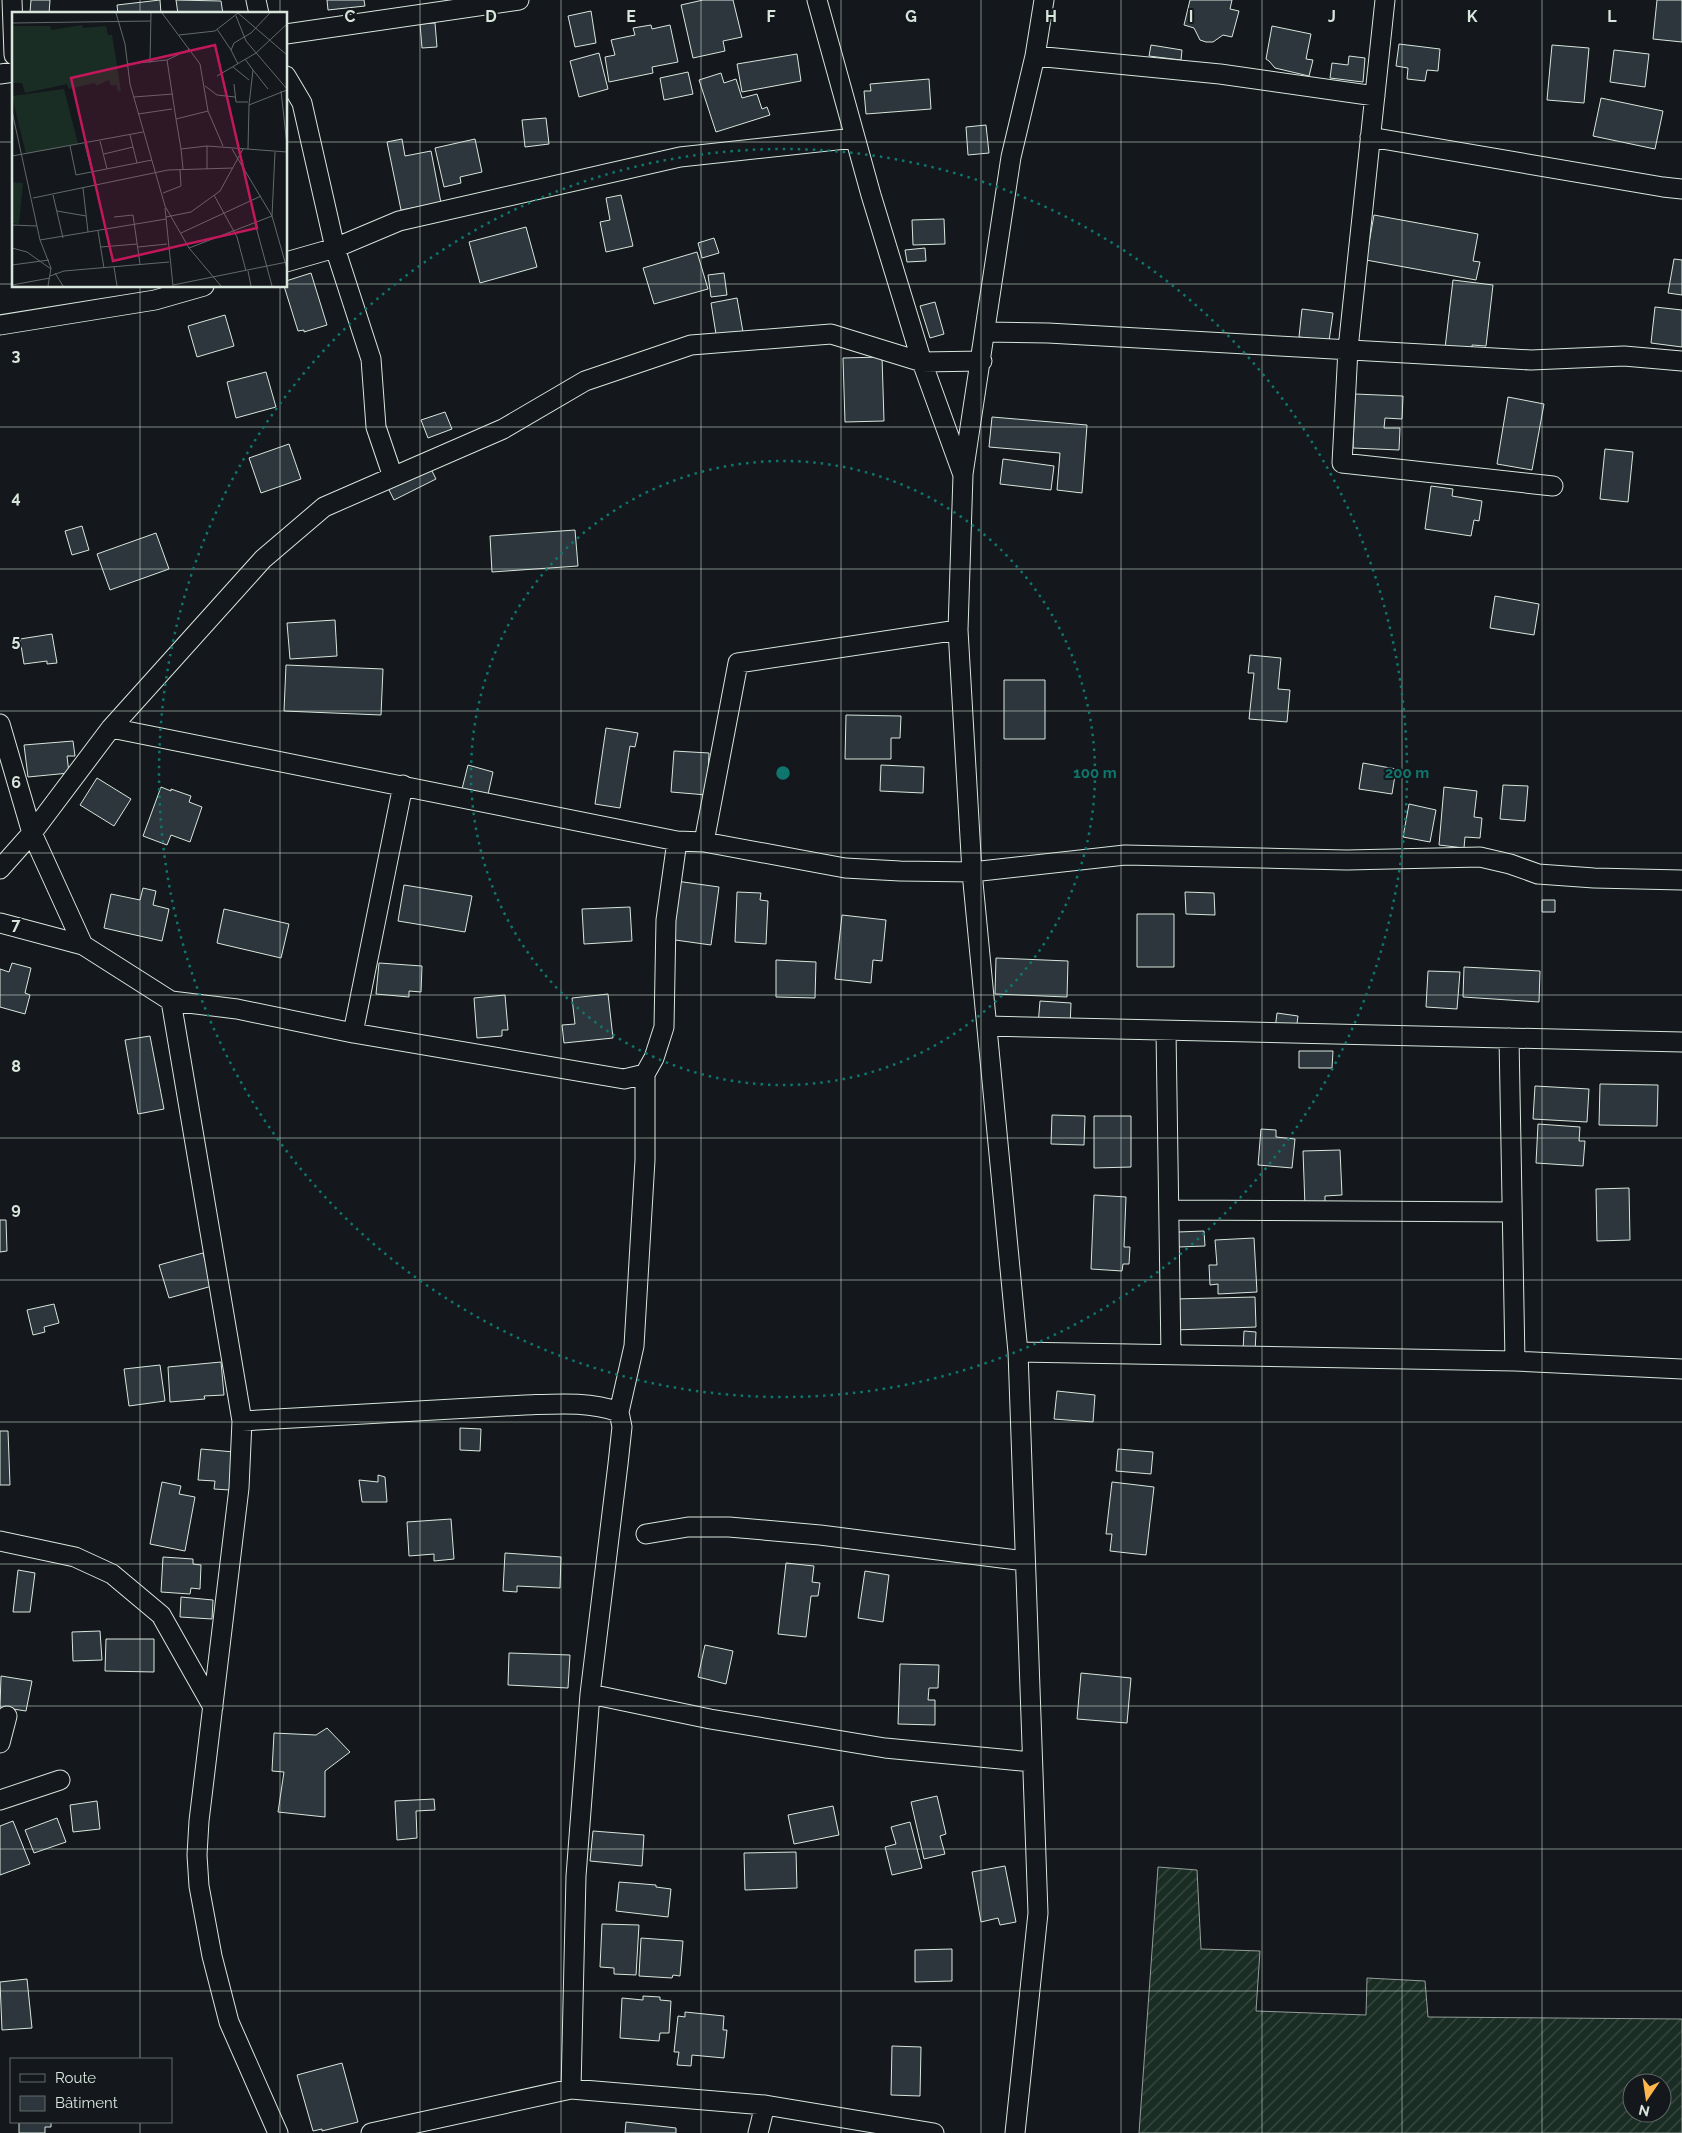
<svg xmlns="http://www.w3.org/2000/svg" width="1682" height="2133" font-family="Raleway,sans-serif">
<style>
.garden{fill:url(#garden-furrows);stroke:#939e99;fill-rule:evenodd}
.building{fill:#2c363c;stroke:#d8e6dc}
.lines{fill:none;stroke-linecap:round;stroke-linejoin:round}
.minor-casing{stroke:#d8e6dc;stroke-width:21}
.minor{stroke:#14181c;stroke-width:19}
.grid{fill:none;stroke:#d8e6dc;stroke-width:1;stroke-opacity:0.55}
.ring{fill:none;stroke:#0f766e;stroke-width:2.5;stroke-dasharray:2.5 5}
.inset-road{fill:none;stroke:#626a69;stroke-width:1}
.view{fill:#c2185b;fill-opacity:0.15;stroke:#c2185b;stroke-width:2.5}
.inset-edge{fill:none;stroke:#d8e6dc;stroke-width:2.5}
.grid-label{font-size:16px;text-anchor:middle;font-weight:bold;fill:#d8e6dc;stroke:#14181c;stroke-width:4;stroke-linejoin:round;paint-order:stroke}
.centre{fill:#0f766e;stroke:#14181c;stroke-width:2.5}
.ring-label{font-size:15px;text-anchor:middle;font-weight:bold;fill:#0f766e;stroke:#14181c;stroke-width:4;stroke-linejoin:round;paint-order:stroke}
</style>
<defs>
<pattern id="garden-furrows" width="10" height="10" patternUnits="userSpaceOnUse" patternTransform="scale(1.25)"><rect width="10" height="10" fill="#1a2d24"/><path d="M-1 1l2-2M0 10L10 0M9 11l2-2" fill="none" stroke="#3b4b43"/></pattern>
</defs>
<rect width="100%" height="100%" fill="#14181c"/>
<path class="garden" d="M1158,1867L1197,1870L1201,1949L1260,1951L1256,2011L1366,2015L1367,1978L1425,1981L1428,2017L1682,2019V2133H1139ZM1632,2083H1662V2113H1632Z"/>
<path class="building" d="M31,0H50L49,14L30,12Z
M160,0L161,14H118L117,5Z
M176,0L221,1L223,14H178Z
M327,0H364L365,6L328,10Z
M703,0H733L742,37L723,41L725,51L693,58L681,5Z
M1190,0H1232L1230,9L1239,11L1232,37L1223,35L1213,42H1206L1200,40L1194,28L1184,25Z
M1657,0H1682V42L1653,39Z
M591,11L596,43L575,47L568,16Z
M435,23L437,47L422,48L420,24Z
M651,25L652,29L670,25L678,62L652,67L653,73L609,82L605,57L615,55L611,40L635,35L633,28Z
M1272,26L1311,34L1306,59L1313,60L1309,76L1275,68L1269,61L1266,59Z
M1399,44L1440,49L1438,71L1427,70L1425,81L1407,79L1408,68L1396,66Z
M1151,45L1182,50L1181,60L1149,56Z
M1552,45L1589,48L1584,103L1547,100Z
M1614,50L1649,54L1645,87L1610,82Z
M599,53L608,89L579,97L570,61Z
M797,54L801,81L742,92L737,64Z
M1349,56L1365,58L1363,82L1330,78L1332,63L1348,65Z
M688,72L693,94L664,100L660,78Z
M721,73L724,83L736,79L742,98L757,94L762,109L767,107L770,115L716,132L699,80Z
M929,79L931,109L866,114L864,91H871L870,84Z
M1601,98L1663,111L1655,149L1593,136Z
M546,118L549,144L525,147L522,120Z
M986,125L989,153L968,155L966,127Z
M402,139L405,156L431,151L441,203L401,210L387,142Z
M475,139L482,172L460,177L461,183L444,187L435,148Z
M621,195L633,246L606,252L600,222L610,220L606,198Z
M1374,215L1478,234L1473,261L1480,262L1476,280L1366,260Z
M944,219L945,244L913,245L912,220Z
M526,227L537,267L480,283L469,242Z
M714,238L719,253L702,258L698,243Z
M925,248L926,261L907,262L905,250Z
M697,252L708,289L654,304L643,268Z
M1674,259L1682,260V295L1668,293Z
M311,273L327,325L304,332V330L298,331L284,286H286V281Z
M724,273L727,295L711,297L708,275Z
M1453,280L1493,285L1486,346L1472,345V351L1445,348Z
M737,298L743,332L716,334L711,303Z
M935,302L944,334L930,338L920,306Z
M1655,307L1682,310V347L1651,343Z
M1302,309L1333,313L1329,341L1299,337Z
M225,315L234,346L197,357L188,326Z
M882,357L884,421L845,422L843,358Z
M266,372L276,407L236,418L227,382Z
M1355,394L1403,396L1402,419L1385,418L1384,428H1400L1399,450L1353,448Z
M1508,397L1544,404L1532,470L1497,464Z
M445,412L452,429L428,438L421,420Z
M992,417L1087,425L1082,493L1057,490L1060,453L989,447Z
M289,444L301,479L261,493L249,458Z
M1605,449L1633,452L1628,502L1600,499Z
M1003,459L1054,466L1051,490L1000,484Z
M430,467L436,479L394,500L388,488Z
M1431,486L1453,489L1452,496L1482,501L1479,521L1474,520L1471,536L1425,529Z
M82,526L89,550L72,555L65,531Z
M575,530L578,566L492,572L490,536Z
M156,533L169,569L110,590L97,554Z
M1495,596L1539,604L1534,635L1490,628Z
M335,620L337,656L290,659L287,623Z
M52,634L57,663L47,664V661L24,664L20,639Z
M1250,655L1281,658L1278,689L1290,690L1287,722L1249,719L1254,673H1248Z
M286,665L383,669L381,715L284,711Z
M1004,680H1045V739H1004Z
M846,715L901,716L900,738H891V759H845Z
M606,728L638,733L635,747L630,746L620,808L595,804Z
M73,741L75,756H67L69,773L28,777L24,745Z
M674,751L709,753L707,795L671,792Z
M1363,763L1396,769L1392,794L1359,789Z
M468,765L493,772L487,799L461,793Z
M881,765L924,767L923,793L880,791Z
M97,778L131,799L114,826L80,805Z
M1503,785L1528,786L1525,821L1500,819Z
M161,787L171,791V789L191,796L189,802L202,807L190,842L171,835L167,845L143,836Z
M1444,787L1477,791L1474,817L1482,818L1480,838L1465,837L1464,848L1439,845Z
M1409,804L1436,810L1430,842L1403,837Z
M676,881L719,887L711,945L668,939Z
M404,885L472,896L465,932L398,921Z
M143,888L156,891L153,905L169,909L162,941L104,928L111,894L140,900Z
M737,892L761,893L760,900L768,901L766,944L735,942Z
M1185,892L1214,893L1215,915L1186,914Z
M1542,900H1555V912H1542Z
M630,907L632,941L584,944L582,909Z
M224,909L289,924L281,958L217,943Z
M1137,914H1174V967H1137Z
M842,915L886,920L882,961L873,960L871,983L835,979Z
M996,958L1068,961L1067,997L995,994Z
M776,960L816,962L815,998L776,997Z
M12,963L31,968L25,993L30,995L25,1014L0,1007V969L9,972Z
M379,963L422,966L421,992L409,991V997L376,994Z
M1464,967L1540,971L1539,1002L1463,997Z
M1428,971L1460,972L1457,1009L1426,1007Z
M608,994L613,1038L564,1043L562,1025L575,1024L572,998Z
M505,995L508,1030H502V1036L477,1038L474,998Z
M1040,1001L1071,1003L1070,1027L1038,1025Z
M1277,1013L1298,1016L1296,1032L1275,1029Z
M150,1036L164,1109L138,1114L125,1040Z
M1299,1051H1333L1332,1068H1299Z
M1600,1084L1658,1085L1657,1126L1599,1125Z
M1535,1086L1589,1089L1587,1122L1533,1119Z
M1052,1115L1085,1116L1084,1145L1051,1144Z
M1094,1116H1131V1167L1094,1168Z
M1538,1124L1580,1127L1579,1141H1585L1583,1166L1536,1163Z
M1261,1129L1276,1130V1137L1295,1139L1292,1168L1258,1165Z
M1340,1150L1342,1195L1325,1196V1206L1305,1207L1303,1151Z
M1629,1188L1630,1240L1597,1241L1596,1189Z
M1094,1195L1126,1197L1124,1247H1130L1129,1264H1123L1122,1271L1091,1269Z
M0,1220H6L7,1251L0,1252Z
M1204,1231L1205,1246L1178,1247V1232Z
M1254,1238L1257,1292L1218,1294V1284L1210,1285L1209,1265H1217L1215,1240Z
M203,1253L212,1286L169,1298L159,1265Z
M1255,1297L1256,1327L1175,1330L1174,1299Z
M54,1304L59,1323L44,1327L45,1332L33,1335L27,1310Z
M1244,1331L1256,1332L1255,1352L1243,1351Z
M221,1362L224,1395L204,1396L205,1399L170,1402L168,1367Z
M160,1365L165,1401L129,1406L124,1369Z
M1057,1391L1095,1395L1093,1422L1054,1419Z
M460,1428L481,1429L480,1451L460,1450Z
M0,1431H8L10,1485H0Z
M201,1449L234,1452L230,1490L214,1489L215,1481L198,1480Z
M1118,1449L1153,1452L1151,1474L1116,1471Z
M378,1475L385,1477L387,1502H362L359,1480L378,1482Z
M162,1482L181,1486L179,1494L195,1497L185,1551L150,1544Z
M1112,1482L1154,1487L1146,1555L1110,1551L1112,1534H1106Z
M451,1519L454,1559L434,1561V1554L409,1556L407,1522Z
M505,1553L561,1557L560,1588L517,1586V1592L503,1591Z
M163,1557L193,1559V1564L201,1565L200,1589L191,1588L190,1594L161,1592Z
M786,1563L814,1566L812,1582L820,1583L818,1596H811L806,1637L778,1634Z
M18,1570L35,1573L30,1612H13Z
M865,1571L889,1575L883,1622L858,1618Z
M181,1597L213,1600L212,1619L180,1617Z
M100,1631L102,1660L73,1661L72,1632Z
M106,1639H154V1672L105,1671Z
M705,1645L733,1651L726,1684L698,1677Z
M509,1653L570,1655L568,1688L508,1685Z
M900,1664L939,1665L938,1688H929L928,1700H935V1725L898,1724Z
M1081,1673L1131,1678L1127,1723L1077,1719Z
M1,1676L32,1681L26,1711L0,1707Z
M327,1728L350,1752L325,1771V1817L278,1812L284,1772L272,1771L274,1733L316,1735Z
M937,1796L946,1834L940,1836L945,1854L924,1859L911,1802Z
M434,1799L435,1810L416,1811L417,1838L397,1840L395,1801Z
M97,1801L100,1829L73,1832L70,1805Z
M833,1806L839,1835L794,1844L788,1815Z
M57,1818L66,1842L34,1853L25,1830Z
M13,1821L30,1864L0,1875V1826Z
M910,1822L922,1868L892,1875L885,1847L896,1844L891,1827Z
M593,1831L644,1835L642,1866L590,1861Z
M796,1852L797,1888L745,1890L744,1853Z
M1005,1866L1016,1922L1000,1925L998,1918L981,1922L972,1872Z
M619,1882L656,1885V1887L671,1889L668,1917L616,1911Z
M602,1924L639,1925L636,1975L614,1974V1968L600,1967Z
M641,1938L683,1941L680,1976L673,1975L672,1978L639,1976Z
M952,1949V1981L915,1982V1950Z
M27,1979L32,2028L2,2030L0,1982Z
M643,1996L660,1997V2000L671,2001L669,2033H660L659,2041L620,2038L622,1998L643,2000Z
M685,2012L724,2016L723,2030H727L724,2058L692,2055L691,2066L677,2065L679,2052H674L678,2016L685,2017Z
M892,2046L921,2047L920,2096L891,2095Z
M342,2063L358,2122L322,2131V2129L313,2131L297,2075Z
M19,2122H51V2127H45V2133H19Z
M626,2122L676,2128V2133H625Z"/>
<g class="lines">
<defs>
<path id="minor" d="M12,0L14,55
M256,0L259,14
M817,0L871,195L922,362L963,475L958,630L972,872L1018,1352L1038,1913L1015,2133
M1385,0L1348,349L1342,463L1553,486
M286,34L519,0
M1035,56L1220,74L1375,96
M0,74L14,72
M286,76L302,103L335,248L371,359L376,427L393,477
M1370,137L1663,187L1682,189
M286,262L335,248L399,221L680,157L855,138
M0,325L155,300L204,286
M986,332L1048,333L1531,360L1624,356L1682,361
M963,474L1011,157L1035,56L1044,0
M0,724L32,833L83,945
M111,728L677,841L704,842L845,868L900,871L972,872L1125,855L1347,860L1480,857L1510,864L1538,874L1594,878L1682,880
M403,785L353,1033L624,1079L645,1074L654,1058L664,1027L666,920L677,841
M704,842L738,663L958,630
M0,869L32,833L111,728L263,559L324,507L503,429L585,381L691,345L831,334L922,362L982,361
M0,923L83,945L171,1001L237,1009L353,1033
M171,1001L242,1421L239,1488L199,1821L197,1855L199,1886L212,1956L229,2022L278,2133
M987,1026L1682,1042
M1166,1031L1171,1355
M1509,1038L1515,1361
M1169,1210L1512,1212
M1018,1352L1515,1361L1682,1369
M619,1412L634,1346L645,1160V1074
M242,1421L525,1405C555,1404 589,1401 619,1412L622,1427L618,1464L590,1694L576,1876L571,2089
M646,1534L688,1527H729L820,1535L1025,1561
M0,1541L75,1557L112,1574L161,1615L213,1707
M590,1694L710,1719L885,1748L1032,1762
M0,1743L7,1716
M0,1800L60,1780
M371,2133L571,2089L765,2105L934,2133
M758,2133L765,2105"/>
</defs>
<use href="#minor" class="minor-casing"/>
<use href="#minor" class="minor"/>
</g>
<path class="grid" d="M140,0V14M280,0V14M420,0V2133M561,0V2133M701,0V2133M841,0V2133M981,0V2133M1121,0V2133M1262,0V2133M1402,0V2133M1542,0V2133M0,142H14M286,142H1682M0,284H14M286,284H1682M140,286V2059M280,286V2133M0,427H1682M0,569H1682M0,711H1682M0,853H1682M0,995H1682M0,1138H1682M0,1280H1682M0,1422H1682M0,1564H1682M0,1706H1682M0,1849H1682M0,1991H1682M140,2122V2133"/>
<g class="ring">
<circle cx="783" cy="773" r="312"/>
<circle cx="783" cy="773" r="624"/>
</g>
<g transform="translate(12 12)">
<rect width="275" height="275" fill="#14181c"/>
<path d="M70,13L71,16L94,14L96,23H100L109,79H106L104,73L99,74L97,68L84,74L83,71L57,77L55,72L13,81L10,71H0V14H38L39,18ZM52,77L66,132L14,142L0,84ZM0,170L11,171L7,212L0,211Z" fill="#1a2d24"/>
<path class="inset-road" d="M104,1L113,32L118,72L153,194L177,236L209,274M150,1L188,52L196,99L211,134M226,1L275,43M224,4L234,29L275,77M0,11L139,9M205,17L219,38M167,23L203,19L226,1M233,47L241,58L237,93M155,48L164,107L196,99M138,51L139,1M116,52L155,48L178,37M226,52L219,38L222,31L239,21L258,1M221,55L237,68M241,58L256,77M205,64L244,41L275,12M222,72L224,90H236M193,74L205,83L223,85M269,79L275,133M122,85L161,82M0,99L28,228L39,256L36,274M126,102L160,97M164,107L169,137M118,123L125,151M88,129L95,157M73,132L80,160M58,134L64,163L140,148M195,134L275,140M220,137L260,204L275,257M236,137L237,93L275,78M92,142L121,135M0,144L131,120M171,157L169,137L195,134V157M71,176L76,220M151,181L169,174L168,158M41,183L51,226M202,183L225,225L234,259M21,186L156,158L221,156M153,196L161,274M45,199L74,204M102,205L121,203L128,252M154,205L179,200L208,179L231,137M243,211L260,274M0,213L25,214M86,219L92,256M169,221L249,184M28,228L154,207M89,235L125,232M126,235L155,232M0,236L15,240L39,257M177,236L260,204L263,140M0,253L37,248M102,255L105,274M236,259L239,274M43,261L51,274M38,264L52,259L157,250M0,273L38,266M161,273L275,250"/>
<path class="view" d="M203,33L245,216L101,249L59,66Z"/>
<rect width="275" height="275" class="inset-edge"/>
</g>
<g class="grid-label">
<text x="350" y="22">C</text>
<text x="491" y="22">D</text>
<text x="631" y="22">E</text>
<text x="771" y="22">F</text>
<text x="911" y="22">G</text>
<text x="1051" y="22">H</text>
<text x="1191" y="22">I</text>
<text x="1332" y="22">J</text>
<text x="1472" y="22">K</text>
<text x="1612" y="22">L</text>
<text x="16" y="361">3</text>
<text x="16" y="503">4</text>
<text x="16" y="646">5</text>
<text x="16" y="788">6</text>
<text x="16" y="930">7</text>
<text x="16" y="1072">8</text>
<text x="16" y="1214">9</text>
</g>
<circle cx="783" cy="773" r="8" class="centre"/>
<g class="ring-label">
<text x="1095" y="778">100 m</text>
<text x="1407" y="778">200 m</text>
</g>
<rect x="10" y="2058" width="162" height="65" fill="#14181c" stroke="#626a69"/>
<rect x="20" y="2074" width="25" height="8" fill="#14181c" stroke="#626a69"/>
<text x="55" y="2083" font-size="15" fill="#d8e6dc">Route</text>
<rect x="20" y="2096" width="25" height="15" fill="#2c363c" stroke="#626a69"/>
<text x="55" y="2108" font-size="15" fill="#d8e6dc">Bâtiment</text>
<g transform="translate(1647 2098) rotate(193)"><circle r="24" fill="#14181c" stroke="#626a69"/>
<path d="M0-4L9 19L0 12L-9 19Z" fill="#ffb74d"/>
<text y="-8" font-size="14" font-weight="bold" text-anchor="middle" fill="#d8e6dc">N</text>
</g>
</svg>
